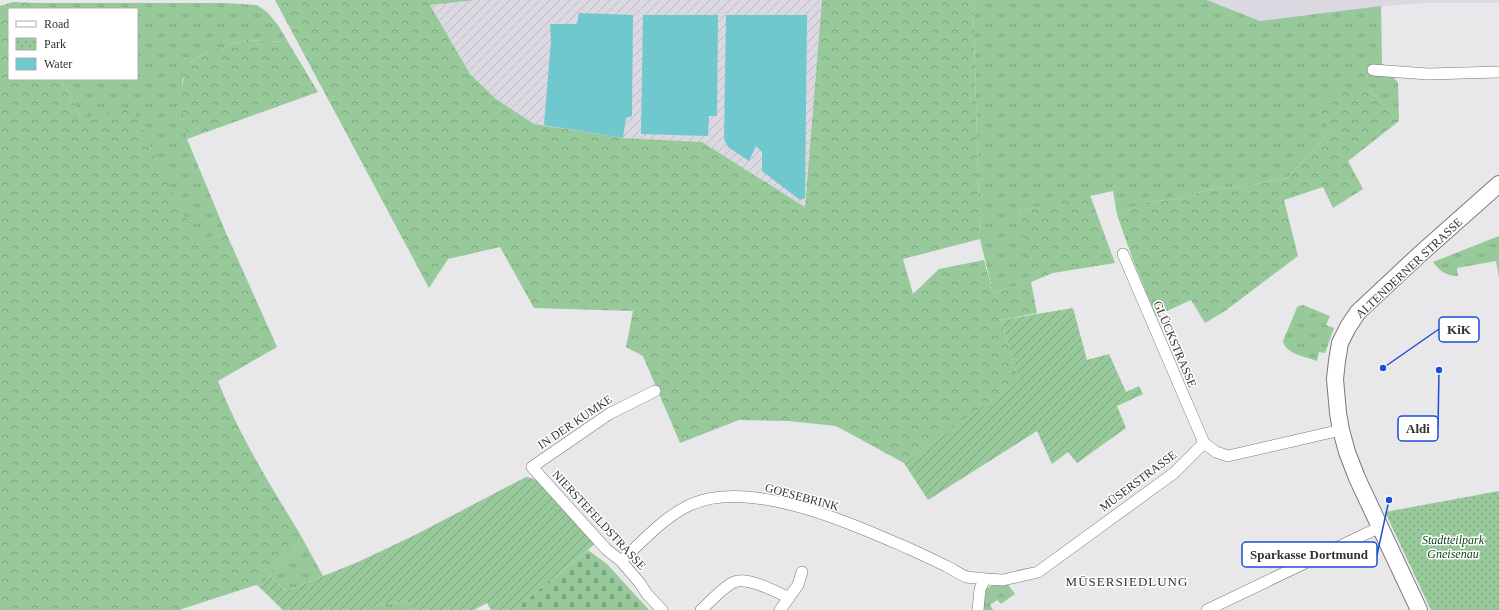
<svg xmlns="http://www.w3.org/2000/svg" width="1499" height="610" font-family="'Times New Roman',serif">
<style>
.built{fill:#dbd8e2}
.industrial{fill:url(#industrial-furrows)}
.grass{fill:url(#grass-tufts)}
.forest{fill:url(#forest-crowns)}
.cemetery{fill:url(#cemetery-stones)}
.park{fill:url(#park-dots)}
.garden{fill:url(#garden-furrows)}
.water{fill:#6fc8cd}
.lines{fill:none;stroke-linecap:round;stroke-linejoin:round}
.minor-casing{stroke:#79787b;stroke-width:12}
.secondary-casing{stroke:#79787b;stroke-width:18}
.minor{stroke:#fff;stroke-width:11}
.secondary{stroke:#fff;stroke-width:16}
.labels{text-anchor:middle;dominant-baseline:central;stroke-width:3;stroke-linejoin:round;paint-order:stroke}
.street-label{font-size:12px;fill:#323233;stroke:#fff}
.park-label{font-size:12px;font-style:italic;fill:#0a4418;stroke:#fff}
.neighbourhood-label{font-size:13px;letter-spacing:1px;fill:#323233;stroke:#fff}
.leader{fill:none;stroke:#1d4ed8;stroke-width:1.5}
.callout-dot{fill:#1d4ed8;stroke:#fff;stroke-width:1.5}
.callout{fill:#fff;stroke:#1d4ed8;stroke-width:1.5}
.callout-label{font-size:13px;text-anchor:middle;font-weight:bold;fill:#323233}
</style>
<defs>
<pattern id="industrial-furrows" width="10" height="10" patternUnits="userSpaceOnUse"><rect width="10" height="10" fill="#dbd8e2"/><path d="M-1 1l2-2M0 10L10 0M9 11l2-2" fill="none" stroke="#bcbac2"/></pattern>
<pattern id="grass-tufts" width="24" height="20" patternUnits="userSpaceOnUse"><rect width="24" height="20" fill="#97c99b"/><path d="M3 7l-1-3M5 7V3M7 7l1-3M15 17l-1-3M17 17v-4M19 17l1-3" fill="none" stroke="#7ca47f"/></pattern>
<pattern id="forest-crowns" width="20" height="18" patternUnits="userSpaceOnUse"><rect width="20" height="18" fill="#97c99b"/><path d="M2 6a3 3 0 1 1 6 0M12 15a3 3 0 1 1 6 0" fill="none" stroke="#7ca47f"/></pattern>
<pattern id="cemetery-stones" width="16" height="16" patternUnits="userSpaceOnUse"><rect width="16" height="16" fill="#97c99b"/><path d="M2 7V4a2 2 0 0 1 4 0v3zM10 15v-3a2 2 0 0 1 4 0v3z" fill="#7ca47f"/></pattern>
<pattern id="park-dots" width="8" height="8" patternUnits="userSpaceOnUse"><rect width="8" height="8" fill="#97c99b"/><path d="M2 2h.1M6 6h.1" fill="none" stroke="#7ca47f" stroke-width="1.8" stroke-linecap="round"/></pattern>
<pattern id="garden-furrows" width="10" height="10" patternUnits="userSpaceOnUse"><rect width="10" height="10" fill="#97c99b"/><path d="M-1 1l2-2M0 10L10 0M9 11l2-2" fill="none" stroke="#7ca47f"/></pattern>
</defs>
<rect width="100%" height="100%" fill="#e8e7ea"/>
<path class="built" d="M1207,0H1499V3H1426L1395,5L1260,21Z"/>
<path class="industrial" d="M478,0H822L805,207L702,142L623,138L534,124L496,99L470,74L430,5Z"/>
<path class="grass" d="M973,0H1207L1260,21L1381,6L1382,63L1398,83L1399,121L1369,90L1286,179L1244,186L1207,190L1179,199L1144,202L1117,215L1113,191L1019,211L1031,282L993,293L980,239Z
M34,3H225L257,5L267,12L278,25L288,42L244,40L204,54L191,62L182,80L183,114L187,139L226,233L198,244L186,221L81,119L61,79H137V9H36Z
M1499,236V277L1496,261L1457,268L1458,276C1446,276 1440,271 1433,262Z
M1303,305L1330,316L1326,325L1334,328L1325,353L1319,352L1317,361C1307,357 1285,354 1283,341L1296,310L1297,307Z
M300,534L323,576L286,591L270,575L298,545Z
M1007,583L1015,594L1001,604L997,600L990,605L993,610H981C984,586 983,587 1007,583Z
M406,601L415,610H369L379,605Z"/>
<path class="forest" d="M275,0H477L430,5L470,74L496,99L534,124L623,138L702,142L805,207L822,0H973L980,239L903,259L913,294L939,269L984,260L993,293L1030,282L1019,211L1090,195L1115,263L1053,273L1031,282L1037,313L1001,320L1019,381L904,463L836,426L788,421L739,420L680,443L643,356L626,347L633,311L534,308L500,247L448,259L429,288Z
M13,2L34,3L36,9H9V79H61L81,119L131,106L198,243L226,233L277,347L218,381C239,435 270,485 300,534L298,545L270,575L264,583L258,586L256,585L179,610H0V6Z
M245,40L288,42L318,92L187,139C183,119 175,75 193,61C207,50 228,46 245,40Z
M1347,87L1369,90L1399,121L1348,161L1363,189L1333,208L1323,187L1284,200L1298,256L1225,311L1205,323L1191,300L1156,316L1133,260L1117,215L1144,202L1179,199L1207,190L1244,186L1286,179L1330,132L1318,106Z"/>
<path class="cemetery" d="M588,550L607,564L649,610H514Z"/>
<path class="park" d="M1499,491V610H1431L1385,512Z"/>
<path class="garden" d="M1073,308L1087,360L1109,354L1126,392L1139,386L1143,394L1117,406L1126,428L1077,463L1068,452L1052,464L1037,431L928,500L904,463L1019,381L1001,320Z
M526,477L531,478L538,481L595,544L514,610H491L487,603L474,610H415L406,601L379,605L369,610H283L258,586L264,583L270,575L286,591L358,562L415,535Z"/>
<path class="water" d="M579,13L633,15L632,116L626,118L623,138L544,125L551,41L550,24H577Z
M643,15H718L717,116H709L708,136L641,134Z
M726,15H807L805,198L800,200L762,171V152L756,146L749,161L728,147L724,139Z"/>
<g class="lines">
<defs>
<path id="minor" d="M1373,70L1428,74L1499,72
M1123,254L1204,443
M655,391L609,414L532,467L606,549L621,561L639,582L647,594L662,610
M1204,443L1216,452L1228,456L1341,430
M621,561C641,543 660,521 684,508C744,474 852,524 910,549C923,555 936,561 948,567C954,570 961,575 967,577C973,578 980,578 985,579
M701,610C710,602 723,587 734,582C747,576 777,592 789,598
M780,610L798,585L802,572
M978,610L980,589L985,579L1003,580L1038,572L1174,473L1204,443
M1207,610L1380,527"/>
<path id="secondary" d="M1419,610L1357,478L1347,452L1341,430L1338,413L1335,379L1337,361L1340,343L1348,327L1358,312L1419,255L1499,184"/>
</defs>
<use href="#minor" class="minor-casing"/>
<use href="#secondary" class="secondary-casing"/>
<use href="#minor" class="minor"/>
<use href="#secondary" class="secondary"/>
</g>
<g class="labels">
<g class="street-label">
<text transform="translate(1409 268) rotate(-43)">ALTENDERNER STRASSE</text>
<text transform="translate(1175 344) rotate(67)">GLÜCKSTRASSE</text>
<text transform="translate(575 422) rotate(-34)">IN DER KUMKE</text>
<text transform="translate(1138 481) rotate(-37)">MÜSERSTRASSE</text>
<text transform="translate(802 497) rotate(15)">GOESEBRINK</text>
<text transform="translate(599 520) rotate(47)">NIERSTEFELDSTRASSE</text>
</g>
<g class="park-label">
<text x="1453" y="540">Stadtteilpark<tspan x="1453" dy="14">Gneisenau</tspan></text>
</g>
<g class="neighbourhood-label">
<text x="1127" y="581">MÜSERSIEDLUNG</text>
</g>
</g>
<path class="leader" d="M1383 368L1439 329M1439 370L1438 428M1389 500L1377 555"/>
<g class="callout-dot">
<circle cx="1383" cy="368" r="4"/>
<circle cx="1439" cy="370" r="4"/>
<circle cx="1389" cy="500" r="4"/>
</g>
<g class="callout">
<rect x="1439" y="317" width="40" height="25" rx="4"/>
<rect x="1398" y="416" width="40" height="25" rx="4"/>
<rect x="1242" y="542" width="135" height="25" rx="4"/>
</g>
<g class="callout-label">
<text x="1459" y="334">KiK</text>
<text x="1418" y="433">Aldi</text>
<text x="1309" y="559">Sparkasse Dortmund</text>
</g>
<rect x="8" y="8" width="130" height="72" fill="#ffffff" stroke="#adadad"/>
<rect x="16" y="21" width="20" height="6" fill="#ffffff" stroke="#adadad"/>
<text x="44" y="28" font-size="12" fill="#323233">Road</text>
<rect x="16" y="38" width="20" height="12" fill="url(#park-dots)" stroke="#adadad"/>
<text x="44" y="48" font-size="12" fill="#323233">Park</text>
<rect x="16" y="58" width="20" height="12" fill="#6fc8cd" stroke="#adadad"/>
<text x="44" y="68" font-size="12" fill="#323233">Water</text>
</svg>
